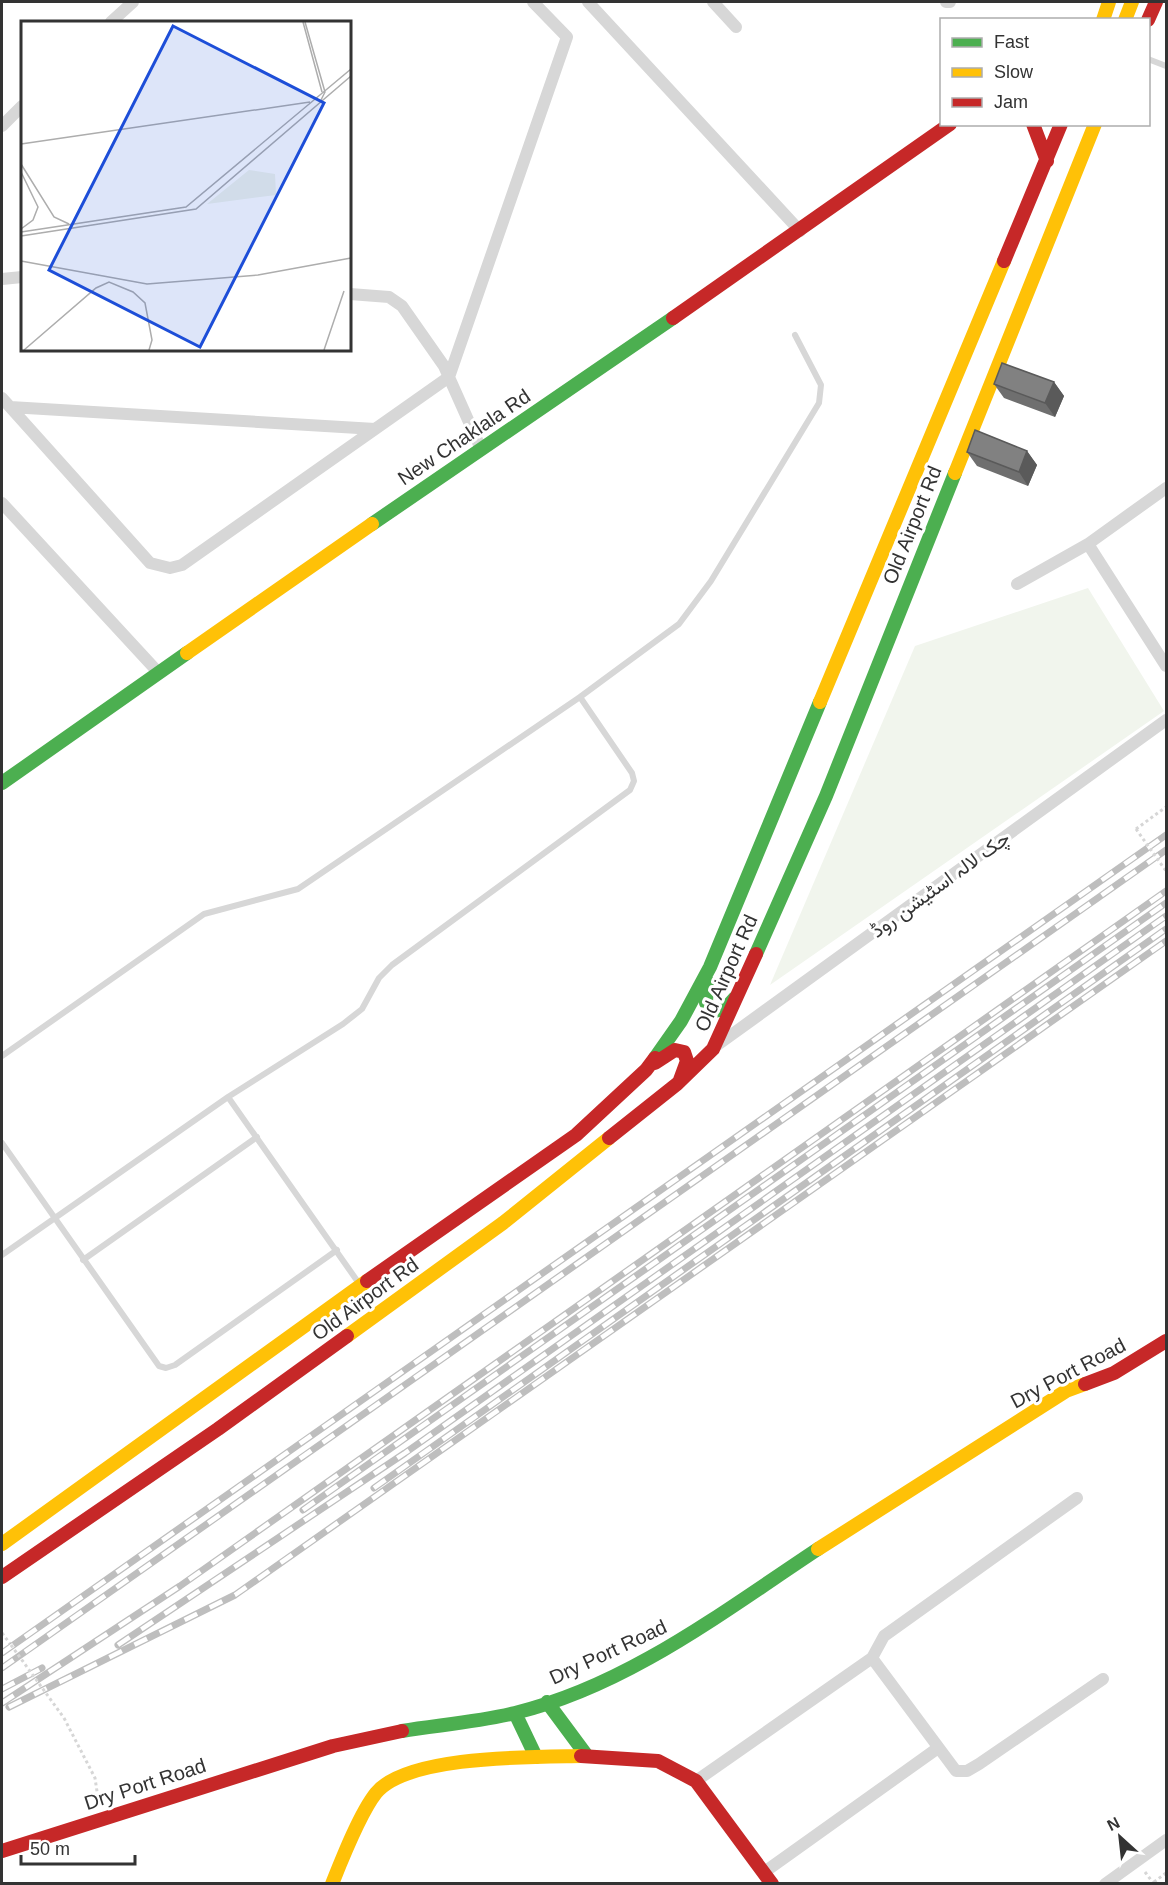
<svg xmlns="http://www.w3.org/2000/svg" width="1168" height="1885" font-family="Helvetica,Vazirmatn,sans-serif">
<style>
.green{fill:#f1f5ed}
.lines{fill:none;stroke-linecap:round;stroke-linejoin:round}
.path{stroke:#d6d6d6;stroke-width:3;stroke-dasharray:3 3;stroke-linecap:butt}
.lane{stroke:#d7d7d7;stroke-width:6}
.street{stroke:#d7d7d7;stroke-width:12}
.fast{stroke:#4caf50;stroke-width:14}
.slow{stroke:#ffc107;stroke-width:14}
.jam{stroke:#c62828;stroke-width:14}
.rail-casing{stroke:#bebebe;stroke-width:7}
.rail{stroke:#fff;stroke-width:4.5;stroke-dasharray:14;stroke-linecap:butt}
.path-bridge{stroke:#d6d6d6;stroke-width:3;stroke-dasharray:3 3;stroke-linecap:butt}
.wall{fill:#6f6f6f}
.shaded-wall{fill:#5a5a5a}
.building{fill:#818181;stroke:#5a5a5a;stroke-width:1.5}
.labels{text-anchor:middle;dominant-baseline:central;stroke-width:6;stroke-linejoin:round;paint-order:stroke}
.street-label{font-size:20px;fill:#333;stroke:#fff}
.inset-road{fill:none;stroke:#adadad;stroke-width:1.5}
.view{fill:#1d4ed8;fill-opacity:0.15;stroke:#1d4ed8;stroke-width:3}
.inset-edge{fill:none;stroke:#333;stroke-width:3}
</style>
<rect width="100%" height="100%" fill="#fff"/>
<path class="green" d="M1088,588L1164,711L770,985L915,646Z"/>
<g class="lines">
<path class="path" d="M1116,124H1121
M1136,829L1166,807
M2,1633L11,1645
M64,1718L95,1778L99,1805
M1145,1872L1154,1884
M1154,1882L1166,1873"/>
<path class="lane" d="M1148,59L1166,66
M2,1056L204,914L298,889L580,697
M228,1097L343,1024L362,1009L379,978L392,965L630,790L634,781L632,773L580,697L679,624L711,581L819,403L821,385L795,335
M2,1143L159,1366L166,1368L175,1365L337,1250
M2,1255L228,1097L358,1282
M83,1260L257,1137"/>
<path class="street" d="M588,2L800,231
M713,2L736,27
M946,2H950
M111,22L133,2
M2,126L22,106
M2,279L22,277
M350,294L389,297L402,306L444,366L481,449
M2,398L150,563L170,568L182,565L449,377L567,37L533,2
M10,407L375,429
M2,503L157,671
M1088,544L1166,666
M1017,584L1088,544L1166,488
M716,1046L1166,720
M872,1658L956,1771H967L979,1764L1103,1679
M696,1781L872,1658L884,1636L1077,1498
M763,1873L938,1748
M1105,1884L1166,1840"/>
<path class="fast" d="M372,524L673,318
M2,783L187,653
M756,954L826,796L955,473
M707,981L706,1003L713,1011L725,1009L735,998
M655,1058L681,1021L710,967L820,702
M547,1702L587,1756
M515,1713L536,1757
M402,1731C439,1725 478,1722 515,1713C627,1686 724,1611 818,1549"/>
<path class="slow" d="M1103,20L1109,2
M1125,20L1132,2
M955,473L1095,124
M187,653L372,524
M820,702L1004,261
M347,1336L503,1223L609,1138
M2,1544L367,1281
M818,1549L1066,1391L1085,1384
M332,1884C342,1859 360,1813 376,1793C407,1755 533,1757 581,1756"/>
<path class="jam" d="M1148,20L1156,2
M1033,124L1047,161
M1004,261L1061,124
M673,318L950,124
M655,1063L675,1050L684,1052L687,1061L680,1080
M609,1138L677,1084L713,1049L756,954
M367,1281L576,1135L646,1070L655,1058
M1085,1384L1114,1373L1166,1341
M2,1577L218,1429L347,1336
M581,1756L658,1761L696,1781L772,1884
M2,1851L333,1746L402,1731"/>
<defs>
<path id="rail" d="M374,1488L1166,929
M303,1510L1166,903
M118,1645L405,1453L1166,916
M2,1653L1166,835
M2,1668L1166,850
M2,1689L42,1668
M2,1703L180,1586L1166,891
M9,1707L235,1595L1166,941"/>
</defs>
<use href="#rail" class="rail-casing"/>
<use href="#rail" class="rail"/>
<path class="path-bridge" d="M1136,829L1166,871
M11,1645L64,1718"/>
</g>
<path class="wall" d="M1054,382L1064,396L1055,417L1004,398L994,384Z
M1027,451L1037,465L1028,486L977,466L967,452Z"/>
<path class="shaded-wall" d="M1054,382L1064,396L1055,417L1045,403Z
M1027,451L1037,465L1028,486L1019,472Z"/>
<path class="building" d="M1002,363L1054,382L1045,403L994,384Z
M975,430L1027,451L1019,472L967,452Z"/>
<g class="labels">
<g class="street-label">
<text transform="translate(464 437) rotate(-34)">New Chaklala Rd</text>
<text transform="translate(912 525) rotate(-68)">Old Airport Rd</text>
<text transform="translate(940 884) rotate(-36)">چک لالہ اسٹیشن روڈ</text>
<text transform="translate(726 973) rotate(-66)">Old Airport Rd</text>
<text transform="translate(365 1299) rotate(-36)">Old Airport Rd</text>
<text transform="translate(1068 1373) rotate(-28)">Dry Port Road</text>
<text transform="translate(608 1652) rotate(-25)">Dry Port Road</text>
<text transform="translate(145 1784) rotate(-18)">Dry Port Road</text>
</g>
</g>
<g transform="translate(21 21)">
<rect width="330" height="330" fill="#fff"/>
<path d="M228,149L254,153L255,174L186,183Z" fill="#f1f5ed"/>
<path class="inset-road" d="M282,1L301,71M284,1L304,71L300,79M0,123L289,81M0,143L33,196L48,203M0,151L17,186L12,199L0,208M0,211L165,186L330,48M0,215L175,188L330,55M0,240L126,263L237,254L330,237M3,329L75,267L88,261L112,271L124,282L131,319L128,329M303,329L323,270"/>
<path class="view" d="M152,5L303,82L179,326L28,249Z"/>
<rect width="330" height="330" class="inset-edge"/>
</g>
<rect width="1168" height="1885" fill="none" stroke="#333333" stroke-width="6"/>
<rect x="940" y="18" width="210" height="108" fill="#ffffff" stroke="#adadad" stroke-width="1.5"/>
<rect x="952" y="38" width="30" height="9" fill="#4caf50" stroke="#adadad" stroke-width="1.5"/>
<text x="994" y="48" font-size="18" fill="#333333">Fast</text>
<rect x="952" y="68" width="30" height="9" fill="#ffc107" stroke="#adadad" stroke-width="1.5"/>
<text x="994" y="78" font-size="18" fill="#333333">Slow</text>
<rect x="952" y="98" width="30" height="9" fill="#c62828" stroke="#adadad" stroke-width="1.5"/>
<text x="994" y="108" font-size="18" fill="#333333">Jam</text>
<g transform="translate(1120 1837) rotate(333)" stroke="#ffffff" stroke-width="4.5" paint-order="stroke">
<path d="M0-4.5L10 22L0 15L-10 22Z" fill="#333333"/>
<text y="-9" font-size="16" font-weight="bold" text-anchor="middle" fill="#333333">N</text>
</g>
<path d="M21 1855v9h114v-9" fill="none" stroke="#333333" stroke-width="3"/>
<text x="30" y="1855" font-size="18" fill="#333333" stroke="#ffffff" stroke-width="4.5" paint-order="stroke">50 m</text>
</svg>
